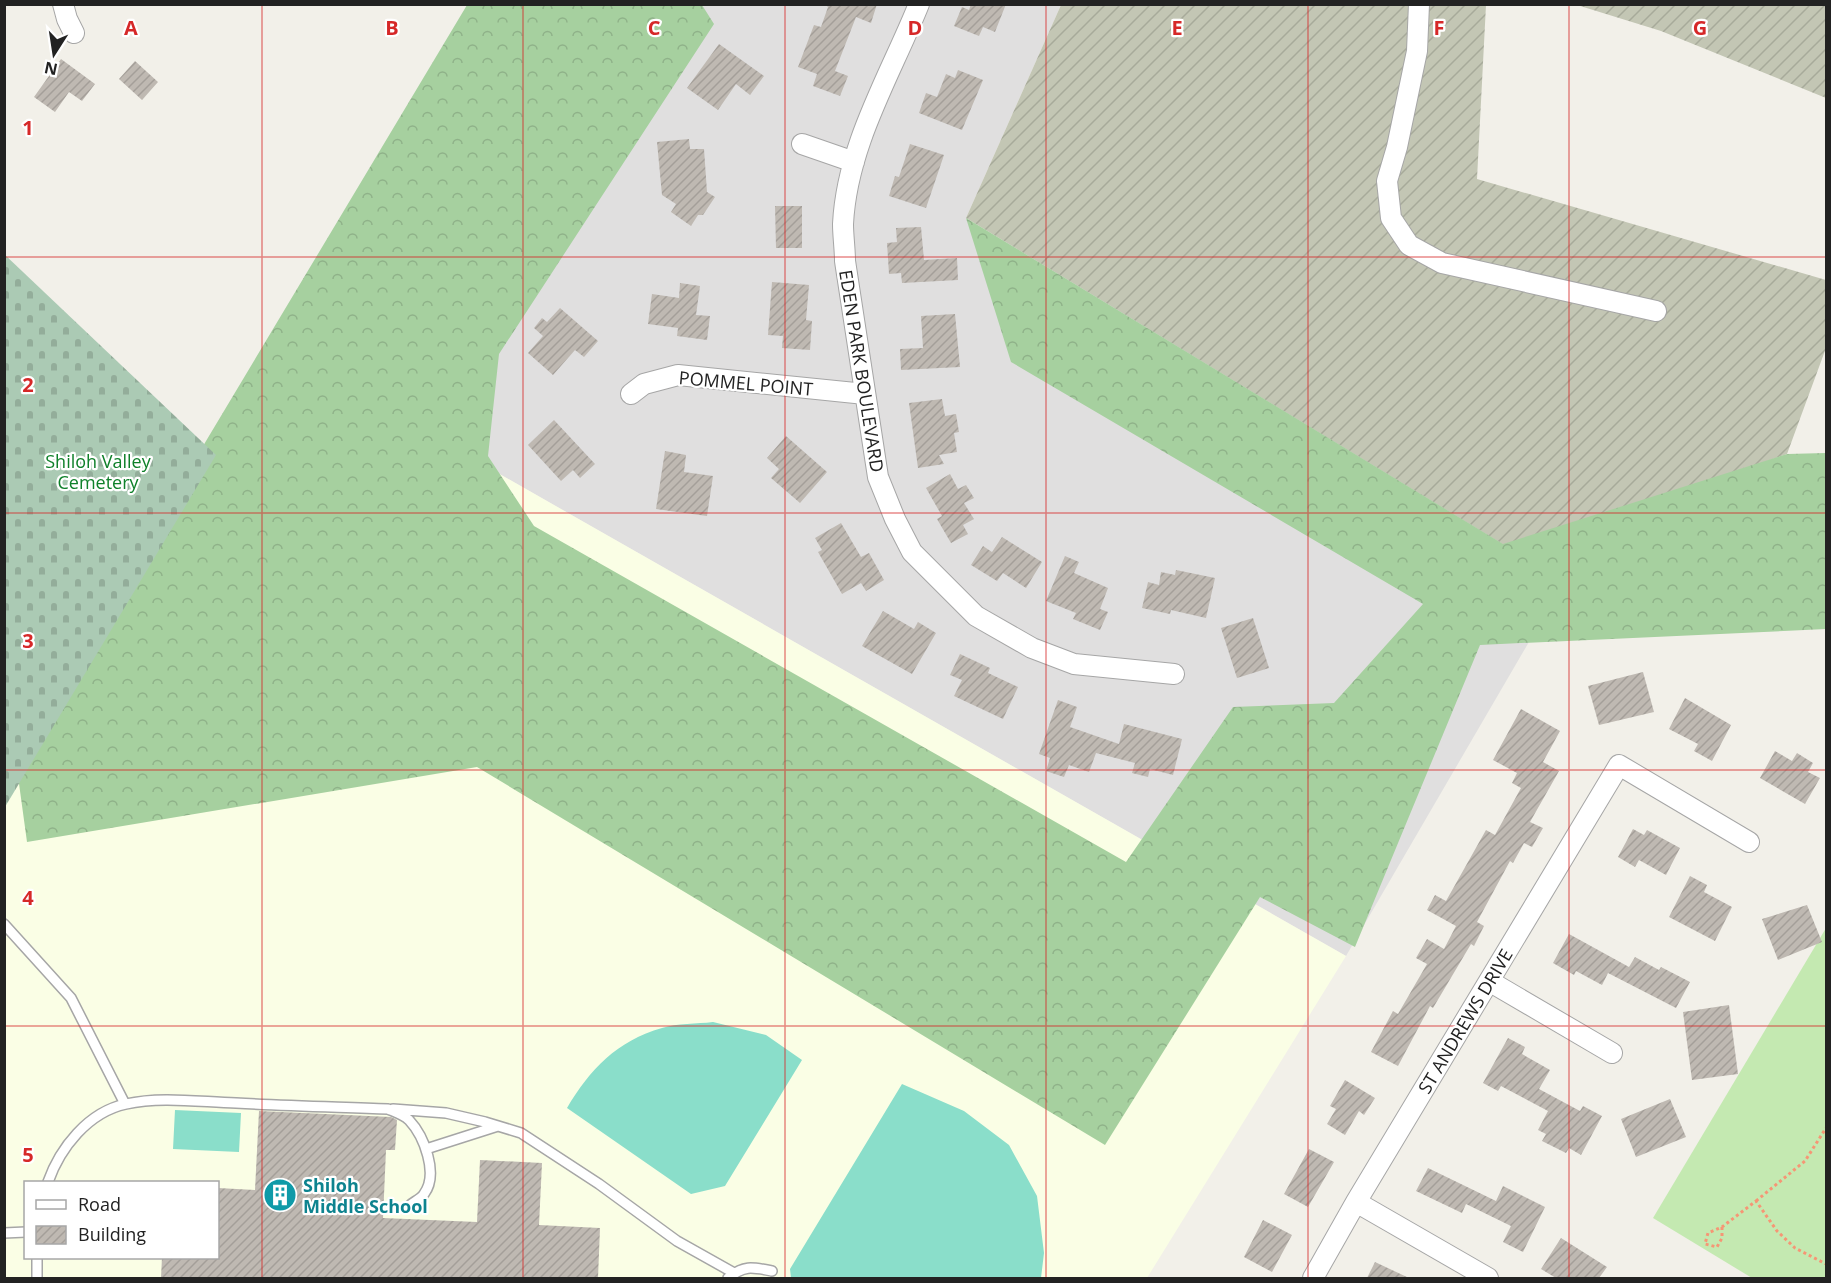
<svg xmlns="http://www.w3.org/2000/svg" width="1831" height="1283" font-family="'Open Sans',sans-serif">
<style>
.residential{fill:#e0dfdf}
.education{fill:#fafee5;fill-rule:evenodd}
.construction{fill:url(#construction-furrows)}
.grass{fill:#c4e9b1}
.forest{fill:url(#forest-crowns)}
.cemetery{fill:url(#cemetery-stones)}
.pitch{fill:#8adeca}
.building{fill:url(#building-hatch)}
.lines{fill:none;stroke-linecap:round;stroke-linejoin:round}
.service-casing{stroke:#a6a6a6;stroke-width:12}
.minor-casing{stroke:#a6a6a6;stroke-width:22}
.path{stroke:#f69675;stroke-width:3;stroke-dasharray:3 3;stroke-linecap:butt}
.service{stroke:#fff;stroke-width:9}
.minor{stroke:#fff;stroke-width:20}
.grid{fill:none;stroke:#d62828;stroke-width:1.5;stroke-opacity:0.55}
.labels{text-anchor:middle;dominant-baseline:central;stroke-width:4.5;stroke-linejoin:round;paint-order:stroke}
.street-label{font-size:18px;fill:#222;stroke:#fff}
.park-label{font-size:18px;fill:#0f802a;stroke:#fff}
.culture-label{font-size:18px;font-weight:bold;fill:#0d838f;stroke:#fff;text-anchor:start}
.grid-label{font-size:20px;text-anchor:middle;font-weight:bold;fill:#d62828;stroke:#fff;stroke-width:4.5;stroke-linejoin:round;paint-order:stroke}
</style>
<defs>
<pattern id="construction-furrows" width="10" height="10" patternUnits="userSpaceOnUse" patternTransform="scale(1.5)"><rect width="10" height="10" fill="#c3c6b4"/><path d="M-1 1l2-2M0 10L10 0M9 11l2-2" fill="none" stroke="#a7aa9a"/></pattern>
<pattern id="forest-crowns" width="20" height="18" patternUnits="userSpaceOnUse" patternTransform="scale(1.5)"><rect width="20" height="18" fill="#a6d09f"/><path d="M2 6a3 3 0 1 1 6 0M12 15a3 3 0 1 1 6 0" fill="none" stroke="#8fb289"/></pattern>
<pattern id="cemetery-stones" width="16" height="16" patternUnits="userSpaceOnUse" patternTransform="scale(1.5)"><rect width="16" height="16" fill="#abcab4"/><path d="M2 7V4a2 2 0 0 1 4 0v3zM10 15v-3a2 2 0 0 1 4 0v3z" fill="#93ad9a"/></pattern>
<pattern id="building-hatch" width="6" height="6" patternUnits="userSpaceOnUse" patternTransform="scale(1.5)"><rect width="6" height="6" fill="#bfb9b2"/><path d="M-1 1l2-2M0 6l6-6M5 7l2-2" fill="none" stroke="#a49f99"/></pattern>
</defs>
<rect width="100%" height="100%" fill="#f2f0e9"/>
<path class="residential" d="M480,5H1061L966,218L1565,580L1346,956L280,349Z"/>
<path class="education" d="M280,349L1346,956L1147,1278H5L4,807ZM26,1182H218V1258H26Z"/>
<path class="construction" d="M1061,5H1486L1477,179L1826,280V348L1787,454L1514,551L966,218Z
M1577,5H1826V98L1661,31Z"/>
<path class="grass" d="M1826,928V1278H1752L1653,1218Z"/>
<path class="forest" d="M467,5H702L714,24L499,354L488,456L534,526L1126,862L1233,707L1334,703L1423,604L1011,362L966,218L1503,544L1787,454L1826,453V629L1480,645L1355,947L1260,897L1105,1145L477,767L27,842L17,769L206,441Z"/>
<path class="cemetery" d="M4,254L216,455L5,807H4Z"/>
<path class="pitch" d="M713,1022L766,1035L802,1060L725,1186L691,1194L567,1108C590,1069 617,1041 662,1028C677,1023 697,1024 713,1022Z
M902,1084L964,1111L1009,1145L1037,1196L1044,1253L1041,1278H791L790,1269Z
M175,1110L241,1113L239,1152L173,1149Z"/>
<path class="building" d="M825,4H877L871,23L856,17L835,71L848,76L840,96L813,86L817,74L798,67L814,25L821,27L828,7Z
M971,4H1006L995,32L983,27L979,36L954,26L962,7L969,10Z
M719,44L764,76L750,95L736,84L718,110L687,88Z
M61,59L95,84L82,101L69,92L55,112L34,97Z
M135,61L158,82L142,100L119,79Z
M958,70L983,80L962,130L919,113L926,93L937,97L946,74L955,78Z
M689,139L690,149H704L707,192L715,197L703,215H698L691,226L671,212L676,204L662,195L657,142Z
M910,144L944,155L926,208L889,196L895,176L899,177Z
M775,206H802V248H776Z
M921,227L924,260L957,258L958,280L902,283L901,273L889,274L887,243L897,242L896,228Z
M772,282L809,285L806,320L812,321L810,350L782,348L783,336L768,335Z
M680,283L700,286L696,315L710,316L707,340L677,336L678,328L648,324L652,294L679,298Z
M560,308L598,341L584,357L575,350L553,375L528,353L543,336L534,328L542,318L547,322Z
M955,314L960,367L901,370L900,349L923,348L921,316Z
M942,399L945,416L956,414L959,432L954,433L957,452L939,455L944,464L918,468L909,403Z
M554,420L595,464L580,478L573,470L561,481L528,445Z
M786,436L827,472L800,503L771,478L779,469L767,458Z
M665,451L686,455L684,472L713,476L707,516L656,509Z
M950,474L958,489L966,485L974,498L964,503L974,519L963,525L968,534L951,543L937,519L942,516L926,488Z
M841,523L861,557L869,553L884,580L866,591L861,583L842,594L818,552L822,550L815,538Z
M1002,537L1042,562L1026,588L1003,573L997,581L971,565L983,546L992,552Z
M1065,556L1079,562L1074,573L1108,588L1100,609L1108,612L1100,630L1073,619L1076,613L1046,601Z
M1176,570L1215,578L1206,618L1171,610L1170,614L1142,608L1148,582L1159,585L1161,572L1175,575Z
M883,611L914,629L918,622L936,633L912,674L862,646Z
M1253,618L1269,668L1237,678L1221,628Z
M960,654L990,668L988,673L1018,687L1003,719L954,696L962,680L950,675Z
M1643,672L1654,712L1599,725L1588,686Z
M1685,698L1731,725L1712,761L1694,751L1698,744L1669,729Z
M1058,700L1077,707L1070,727L1119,744L1124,724L1182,739L1173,775L1150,769L1148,777L1132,773L1135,763L1096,753L1089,772L1069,765L1064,777L1046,771L1050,758L1039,754Z
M1521,709L1560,731L1543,762L1559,771L1530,822L1543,828L1532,847L1524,843L1513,863L1510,861L1477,922L1484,926L1474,946L1471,944L1433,1008L1430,1006L1398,1066L1371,1052L1393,1011L1398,1014L1427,964L1416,958L1427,939L1444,949L1456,926L1427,910L1435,895L1446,901L1486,830L1495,835L1521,788L1512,783L1517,773L1493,760Z
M1775,751L1792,761L1797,753L1813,763L1808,772L1820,778L1805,804L1760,778Z
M1633,829L1644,835L1647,830L1680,848L1666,875L1639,860L1635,867L1618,857Z
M1690,876L1707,885L1704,892L1732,907L1715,941L1669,917Z
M1807,905L1822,942L1778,960L1762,919Z
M1569,934L1629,967L1635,957L1659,970L1661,967L1690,982L1676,1008L1608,973L1602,985L1576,971L1574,975L1553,963Z
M1729,1005L1738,1074L1692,1080L1683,1012Z
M1508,1038L1525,1047L1522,1054L1550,1070L1539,1089L1580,1111L1583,1106L1602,1116L1581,1155L1569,1148L1566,1153L1542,1141L1546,1134L1538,1130L1548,1111L1501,1086L1498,1091L1483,1083Z
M1345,1080L1375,1098L1364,1115L1359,1111L1345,1135L1327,1124L1336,1109L1330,1106Z
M1670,1099L1686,1137L1636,1157L1621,1119Z
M259,1111L391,1117L397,1120L395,1150H386L383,1218L477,1222L480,1160L542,1163L539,1225L600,1228L598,1278H161L162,1257H218V1188L255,1190Z
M1309,1149L1334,1162L1308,1207L1284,1194Z
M1428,1168L1496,1201L1503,1186L1545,1207L1523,1252L1503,1242L1511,1226L1466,1204L1462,1213L1416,1191Z
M1263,1220L1292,1235L1272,1272L1244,1257Z
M1561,1238L1607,1267L1599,1278H1556L1541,1269Z
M1375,1262L1409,1278H1367Z"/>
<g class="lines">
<defs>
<path id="service" d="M4,924L71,998L125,1104
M393,1109L446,1113L485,1122L521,1133L599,1184L677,1241L734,1273
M426,1149L498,1126
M48,1182C60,1148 88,1112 126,1104C161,1096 200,1102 236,1103C287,1106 337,1107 388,1109C395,1112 404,1115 409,1120C424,1136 439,1174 424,1194C421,1199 413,1202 409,1206
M4,1233L26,1232
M37,1278V1258
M728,1278C744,1265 752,1267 772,1271"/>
<path id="minor" d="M63,4L67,19L74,33
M919,4C890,76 847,145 843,224C843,236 845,249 845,261L878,477L895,519L912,552L976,616L1032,648L1074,664L1174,674
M1419,4L1417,51L1397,147L1387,181L1391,218L1409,245L1442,263L1656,311
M802,144L854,162
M631,394L644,384L678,375L865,394
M1489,981L1612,1053
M1356,1202L1488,1278
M1313,1278L1356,1202L1619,765L1749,842"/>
</defs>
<use href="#service" class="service-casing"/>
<use href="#minor" class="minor-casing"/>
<path class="path" d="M1756,1201L1805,1161L1826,1128
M1722,1227V1238L1717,1247L1705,1244L1708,1233L1722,1227L1756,1201L1777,1231L1795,1248L1826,1264"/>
<use href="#service" class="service"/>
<use href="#minor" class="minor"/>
</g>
<path class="grid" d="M262,4V1278M523,4V1278M785,4V1278M1046,4V1278M1308,4V1278M1569,4V1278M4,257H1826M4,513H1826M4,770H1826M4,1026H1826"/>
<defs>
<symbol id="building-disc" viewBox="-11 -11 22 22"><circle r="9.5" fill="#0f9aa8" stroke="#fff"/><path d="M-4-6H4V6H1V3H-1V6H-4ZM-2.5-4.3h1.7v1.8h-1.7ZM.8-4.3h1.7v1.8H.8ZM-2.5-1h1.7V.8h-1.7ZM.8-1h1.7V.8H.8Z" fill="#fff"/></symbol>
</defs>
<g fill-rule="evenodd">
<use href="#building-disc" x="261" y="1176" width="38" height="38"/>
</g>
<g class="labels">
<g class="street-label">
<text transform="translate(862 371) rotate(81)">EDEN PARK BOULEVARD</text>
<text transform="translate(746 383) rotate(5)">POMMEL POINT</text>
<text transform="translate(1465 1021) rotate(-59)">ST ANDREWS DRIVE</text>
</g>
<g class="park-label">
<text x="98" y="461">Shiloh Valley<tspan x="98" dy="21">Cemetery</tspan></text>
</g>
<g class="culture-label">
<text x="303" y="1185">Shiloh<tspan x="303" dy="21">Middle School</tspan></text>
</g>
</g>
<g class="grid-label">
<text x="131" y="35">A</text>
<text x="392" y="35">B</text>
<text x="654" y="35">C</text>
<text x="915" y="35">D</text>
<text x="1177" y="35">E</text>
<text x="1439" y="35">F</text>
<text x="1700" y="35">G</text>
<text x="28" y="135">1</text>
<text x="28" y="392">2</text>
<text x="28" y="648">3</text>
<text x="28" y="905">4</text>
<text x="28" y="1162">5</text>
</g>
<rect width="1831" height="1283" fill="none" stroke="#222222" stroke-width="12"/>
<rect x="24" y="1181" width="195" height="78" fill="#ffffff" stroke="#a7a7a7" stroke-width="1.5"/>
<rect x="36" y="1200" width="30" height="9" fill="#ffffff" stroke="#a7a7a7" stroke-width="1.5"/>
<text x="78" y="1211" font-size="18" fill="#222222">Road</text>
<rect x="36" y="1226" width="30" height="18" fill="url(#building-hatch)" stroke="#a7a7a7" stroke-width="1.5"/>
<text x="78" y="1241" font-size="18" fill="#222222">Building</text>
<g transform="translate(54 54) rotate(192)" stroke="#ffffff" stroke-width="4.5" paint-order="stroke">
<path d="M0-4.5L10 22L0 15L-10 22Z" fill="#222222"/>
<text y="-9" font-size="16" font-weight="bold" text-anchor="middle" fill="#222222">N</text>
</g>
</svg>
